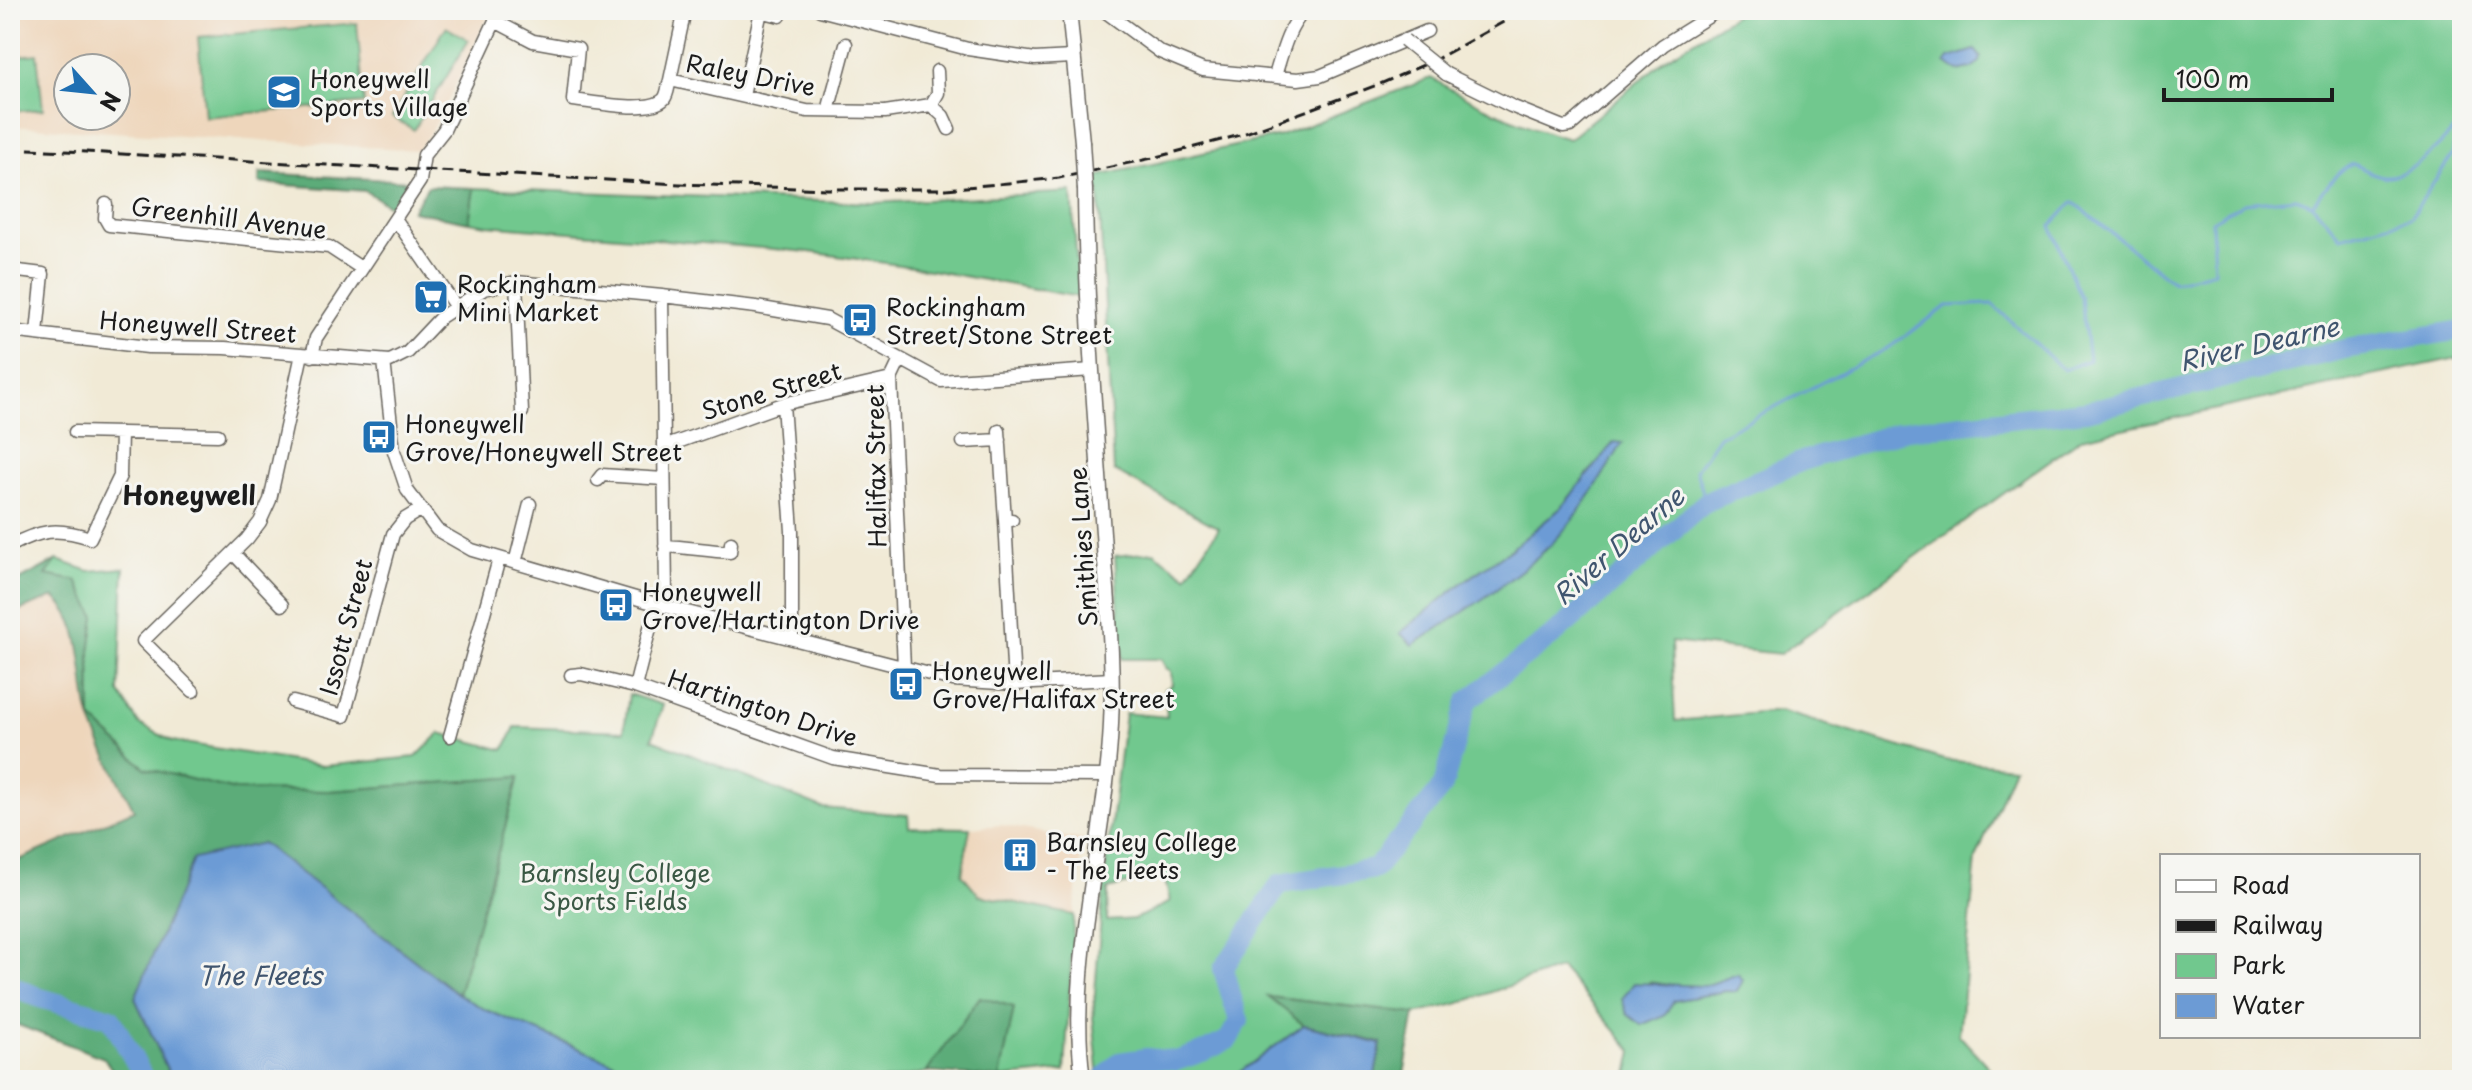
<svg xmlns="http://www.w3.org/2000/svg" width="2472" height="1090" font-family="'Playpen Sans',sans-serif">
<style>
.built{fill:#eed6bb;fill-rule:evenodd}
.green{fill:#71c88e;stroke:#467255;stroke-width:2;fill-rule:evenodd}
.forest{fill:#5cac79;stroke:#3c644a;stroke-width:2}
.water{fill:#6c9bd5;stroke:#445c78;stroke-width:2}
.lines{fill:none;stroke-linecap:round;stroke-linejoin:round}
.stream{stroke:#6c9bd5;stroke-width:3}
.river{stroke:#6c9bd5;stroke-width:20}
.minor-casing{stroke:#67645d;stroke-width:15}
.tertiary-casing{stroke:#67645d;stroke-width:17}
.minor{stroke:#fff;stroke-width:12}
.tertiary{stroke:#fff;stroke-width:14}
.rail{stroke:#1c1c1c;stroke-width:3;stroke-dasharray:12 6;stroke-linecap:butt}
.minor-bridge-casing{stroke:#67645d;stroke-width:15;stroke-linecap:butt}
.tertiary-bridge-casing{stroke:#67645d;stroke-width:17;stroke-linecap:butt}
.minor-bridge{stroke:#fff;stroke-width:12}
.tertiary-bridge{stroke:#fff;stroke-width:14}
.labels{text-anchor:middle;dominant-baseline:central;stroke-width:6;stroke-linejoin:round;paint-order:stroke}
.street-label{font-size:24px;fill:#1c1c1c;stroke:#f6f6f2}
.poi-label{font-size:24px;fill:#1c1c1c;stroke:#f6f6f2;text-anchor:start}
.park-label{font-size:24px;fill:#3a5844;stroke:#f6f6f2}
.water-label{font-size:26px;font-style:italic;fill:#40556f;stroke:#f6f6f2}
.neighbourhood-label{font-size:26px;font-weight:bold;fill:#1c1c1c;stroke:#f6f6f2}
</style>
<rect width="100%" height="100%" fill="#f6f6f2"/>
<filter id="ink" filterUnits="userSpaceOnUse"><feTurbulence type="fractalNoise" baseFrequency=".0125" numOctaves="2"/><feDisplacementMap in="SourceGraphic" scale="16" xChannelSelector="R" yChannelSelector="G"/><feConvolveMatrix kernelMatrix="1 2 1 2 8 2 1 2 1" color-interpolation-filters="sRGB"/></filter>
<filter id="wash" filterUnits="userSpaceOnUse"><feTurbulence type="fractalNoise" baseFrequency=".006" numOctaves="4" result="noise"/><feDisplacementMap in="SourceGraphic" scale="32" xChannelSelector="R" yChannelSelector="G"/><feGaussianBlur stdDeviation="1.8" result="paint"/><feColorMatrix in="noise" values="0 0 0 0 0 0 0 0 0 0 0 0 0 0 0 0 0 1.4 0 .05"/><feComposite in="paint" operator="in"/></filter>
<g filter="url(#wash)">
<rect width="100%" height="100%" fill="#f1ead6"/>
<path class="built" d="M10,10H491L440,118L418,150L10,126ZM68,68H116V116H68Z
M54,597L65,607L80,645L91,718L134,811L10,864V614Z
M1001,825L1083,840L1074,915L979,895L962,874L970,828Z"/>
<path class="green" d="M1743,10H2462V357L2081,438L1780,654L1671,642L1675,721L1780,711L1945,760L2014,767L1976,859L1959,1035L2000,1080H1627L1633,1051L1561,968L1457,1004L1415,1014L1270,997L1304,1025L1229,1080H1099L1093,1017L1104,880L1125,713L1167,717L1165,689L1172,685L1171,671L1166,668L1161,659H1122L1115,556L1154,552L1187,576L1219,528L1114,471L1098,176L1280,136L1431,78C1476,104 1519,125 1569,139L1668,57ZM1614,442L1545,551L1463,582L1509,551L1561,508ZM1164,875L1170,902L1135,919L1107,921L1108,889ZM1648,982C1674,986 1700,985 1726,991L1674,1001Z
M357,23L364,103L205,117L198,37Z
M446,27L469,40L414,130L392,117Z
M37,54L43,109L10,112V57Z
M474,188L873,203L1072,192L1079,297L913,267L809,252L487,225L469,222Z
M57,560L89,571L124,568L119,692L139,724L172,741L323,766L416,757L440,733L504,750L515,727L624,731L629,694L663,705L652,739L822,808L908,815L909,827L970,828L962,874L979,895L1074,915L1065,1071L1000,1078L1014,1008L980,997L927,1072L890,1080H655L486,1010L458,994L519,777L329,791L235,790L144,768L91,718L90,651L95,616L46,575Z"/>
<path class="forest" d="M260,173L409,181L393,208L365,191L259,183Z
M428,186L474,188L469,222L412,211Z
M57,560L46,575L77,581L95,616L90,652L91,718L145,768L235,790L329,791L519,777L458,994L261,843L135,998L172,1080H119L104,1058L10,1022V864L134,810C120,781 102,751 91,720C78,680 89,627 54,597L10,614V585Z
M980,997L1014,1007L1000,1078L927,1072Z
M1268,997L1415,1014L1403,1080H1374L1381,1043L1304,1025Z"/>
<path class="water" d="M1975,50L1981,57L1980,62L1971,68L1958,71L1945,63L1949,58Z
M1614,442L1623,443C1599,480 1577,522 1543,552C1503,588 1457,616 1413,645L1400,633L1463,582L1509,551L1561,508Z
M262,843L458,994L486,1010L655,1080H172L135,998L193,859Z
M1738,974L1743,980L1737,992L1726,991L1674,1001L1665,1015L1641,1025L1627,1014L1622,999L1634,983L1705,986Z
M1304,1025L1381,1044L1374,1080H1229Z"/>
<g class="lines">
<path class="stream" d="M2313,203C2327,189 2334,171 2353,164C2363,168 2373,175 2383,176C2408,179 2441,145 2456,127
M1706,502L1696,470L1719,436L1890,347L1947,306L1992,304L2064,370L2089,360L2081,298L2051,226L2073,202L2173,282L2214,271L2212,221L2244,203L2296,198L2312,204L2341,237L2410,218L2453,154L2456,127L2462,117"/>
<path class="river" d="M10,985L40,998L111,1018L145,1080
M1102,1080L1119,1062L1147,1058L1176,1061L1205,1051L1228,1040L1239,1021L1223,969L1280,884L1375,869L1443,786L1467,701L1557,632L1706,502L1805,460L1906,430L2086,411L2345,349L2462,330"/>
</g>
</g>
<g filter="url(#ink)">
<g class="lines">
<defs>
<path id="minor" d="M756,10L780,16
M820,10L968,49L1035,59L1072,57
M1103,10L1160,52L1203,70L1298,79L1320,76L1427,31
M495,21L533,41L578,49L573,100C593,102 649,114 664,99C668,94 668,86 670,80L807,111L885,112L931,105L938,93L937,71
M1446,74L1511,106L1563,127L1570,126L1663,45L1719,10
M1275,76C1282,53 1288,27 1305,10
M670,80L685,10
M743,96L761,11
M931,105L943,116L949,129
M828,111L846,44
M106,204L105,218L109,225L329,247L361,268
M396,220L456,307
M10,270L43,274L37,333
M516,282L522,412
M662,296L666,591L663,605
M10,331L148,347L225,348L390,361L408,352L441,317L484,289L516,282L662,296L756,307L827,319L941,381L1092,370
M312,356L316,338L420,181L424,155L444,130L500,10
M900,360L891,379L904,667
M384,361L394,451L407,490L437,530L472,550L656,604L953,680L1014,684L1112,679
M783,404L792,531V638
M999,431L1005,520
M75,432L218,435
M963,442L1000,440
M664,447L783,404L891,379
M598,480L602,475L664,479
M1012,520H1005L1014,684
M10,546C40,530 57,527 90,538L120,476L121,433
M665,546C688,547 708,551 730,552L731,543
M233,553L282,605
M515,563L530,504
M656,604L635,687L833,758L940,775L1107,776
M571,675L581,674L635,687
M193,691L143,641L247,539L260,522L270,500L302,354
M293,702L344,716L393,534L405,519L420,510
M450,736L499,559"/>
<path id="tertiary" d="M1069,10L1082,142
M1083,1080C1067,964 1106,840 1111,724C1114,665 1108,606 1104,548C1096,429 1086,309 1085,190"/>
</defs>
<use href="#minor" class="minor-casing"/>
<use href="#tertiary" class="tertiary-casing"/>
<use href="#minor" class="minor"/>
<use href="#tertiary" class="tertiary"/>
<path class="rail" d="M10,148L680,184L827,189H946L1059,178L1153,158L1240,135L1380,84L1435,60L1525,10"/>
<defs>
<path id="minor-bridge" d="M1404,40L1446,74"/>
<path id="tertiary-bridge" d="M1082,142L1085,190"/>
</defs>
<use href="#minor-bridge" class="minor-bridge-casing"/>
<use href="#tertiary-bridge" class="tertiary-bridge-casing"/>
<use href="#minor-bridge" class="minor-bridge"/>
<use href="#tertiary-bridge" class="tertiary-bridge"/>
</g>
</g>
<defs>
<symbol id="university-square" viewBox="-11 -11 22 22"><rect x="-9" y="-9" width="18" height="18" rx="4" fill="#1f6fb2" stroke="#f6f6f2"/><path d="M0-5L7-2L0 1L-7-2ZM-4 1L0 2.5L4 1V4Q0 6-4 4Z" fill="#fff"/></symbol>
<symbol id="supermarket-square" viewBox="-11 -11 22 22"><rect x="-9" y="-9" width="18" height="18" rx="4" fill="#1f6fb2" stroke="#f6f6f2"/><path d="M-6-5.5h2.5l.6 2H6L4.5 2H-2.5L-4.4-4H-6ZM-1.5 3.2a1.3 1.3 0 1 0 .1 0ZM3 3.2a1.3 1.3 0 1 0 .1 0Z" fill="#fff"/></symbol>
<symbol id="bus-square" viewBox="-11 -11 22 22"><rect x="-9" y="-9" width="18" height="18" rx="4" fill="#1f6fb2" stroke="#f6f6f2"/><path d="M-5-6H5V4H4V6H2V4H-2V6H-4V4H-5ZM-3.5-4V0h7V-4ZM-3.5 1.2v1.5H-2V1.2ZM2 1.2v1.5H3.5V1.2Z" fill="#fff"/></symbol>
<symbol id="building-square" viewBox="-11 -11 22 22"><rect x="-9" y="-9" width="18" height="18" rx="4" fill="#1f6fb2" stroke="#f6f6f2"/><path d="M-4-6H4V6H1V3H-1V6H-4ZM-2.5-4.3h1.7v1.8h-1.7ZM.8-4.3h1.7v1.8H.8ZM-2.5-1h1.7V.8h-1.7ZM.8-1h1.7V.8H.8Z" fill="#fff"/></symbol>
</defs>
<g fill-rule="evenodd">
<use href="#university-square" x="264" y="72" width="40" height="40"/>
<use href="#supermarket-square" x="411" y="277" width="40" height="40"/>
<use href="#bus-square" x="840" y="300" width="40" height="40"/>
<use href="#bus-square" x="359" y="417" width="40" height="40"/>
<use href="#bus-square" x="596" y="585" width="40" height="40"/>
<use href="#bus-square" x="886" y="664" width="40" height="40"/>
<use href="#building-square" x="1000" y="835" width="40" height="40"/>
</g>
<g class="labels">
<g class="street-label">
<text transform="translate(751 74) rotate(11)">Raley Drive</text>
<text transform="translate(229 217) rotate(7)">Greenhill Avenue</text>
<text transform="translate(198 326) rotate(4)">Honeywell Street</text>
<text transform="translate(771 390) rotate(-17)">Stone Street</text>
<text transform="translate(875 466) rotate(-91)">Halifax Street</text>
<text transform="translate(1082 547) rotate(-94)">Smithies Lane</text>
<text transform="translate(345 627) rotate(-75)">Issott Street</text>
<text transform="translate(763 707) rotate(18)">Hartington Drive</text>
</g>
<g class="poi-label">
<text x="310" y="78">Honeywell<tspan x="310" dy="28">Sports Village</tspan></text>
<text x="457" y="283">Rockingham<tspan x="457" dy="28">Mini Market</tspan></text>
<text x="886" y="306">Rockingham<tspan x="886" dy="28">Street/Stone Street</tspan></text>
<text x="405" y="423">Honeywell<tspan x="405" dy="28">Grove/Honeywell Street</tspan></text>
<text x="642" y="591">Honeywell<tspan x="642" dy="28">Grove/Hartington Drive</tspan></text>
<text x="932" y="670">Honeywell<tspan x="932" dy="28">Grove/Halifax Street</tspan></text>
<text x="1046" y="841">Barnsley College<tspan x="1046" dy="28">- The Fleets</tspan></text>
</g>
<g class="park-label">
<text x="615" y="872">Barnsley College<tspan x="615" dy="28">Sports Fields</tspan></text>
</g>
<g class="water-label">
<text transform="translate(2259 343) rotate(-13)">River Dearne</text>
<text transform="translate(1618 545) rotate(-41)">River Dearne</text>
<text x="260" y="974">The Fleets</text>
</g>
<g class="neighbourhood-label">
<text x="189" y="494">Honeywell</text>
</g>
</g>
<rect width="2472" height="1090" fill="none" stroke="#f6f6f2" stroke-width="40"/>
<rect x="2160" y="854" width="260" height="184" fill="#f6f6f2" stroke="#9f9f9c" stroke-width="2"/>
<rect x="2176" y="880" width="40" height="12" fill="#ffffff" stroke="#9f9f9c" stroke-width="2"/>
<text x="2232" y="894" font-size="24" fill="#1c1c1c">Road</text>
<rect x="2176" y="920" width="40" height="12" fill="#1c1c1c" stroke="#9f9f9c" stroke-width="2"/>
<text x="2232" y="934" font-size="24" fill="#1c1c1c">Railway</text>
<rect x="2176" y="954" width="40" height="24" fill="#71c88e" stroke="#9f9f9c" stroke-width="2"/>
<text x="2232" y="974" font-size="24" fill="#1c1c1c">Park</text>
<rect x="2176" y="994" width="40" height="24" fill="#6c9bd5" stroke="#9f9f9c" stroke-width="2"/>
<text x="2232" y="1014" font-size="24" fill="#1c1c1c">Water</text>
<g transform="translate(92 92) rotate(117)"><circle r="38" fill="#f6f6f2" stroke="#9f9f9c" stroke-width="2"/>
<path d="M0-6L14 30L0 20L-14 30Z" fill="#1f6fb2"/>
<text y="-12" font-size="22" font-weight="bold" text-anchor="middle" fill="#1c1c1c">N</text>
</g>
<path d="M2164 88v12h168v-12" fill="none" stroke="#1c1c1c" stroke-width="4"/>
<text x="2176" y="88" font-size="24" fill="#1c1c1c" stroke="#f6f6f2" stroke-width="6" paint-order="stroke">100 m</text>
</svg>
